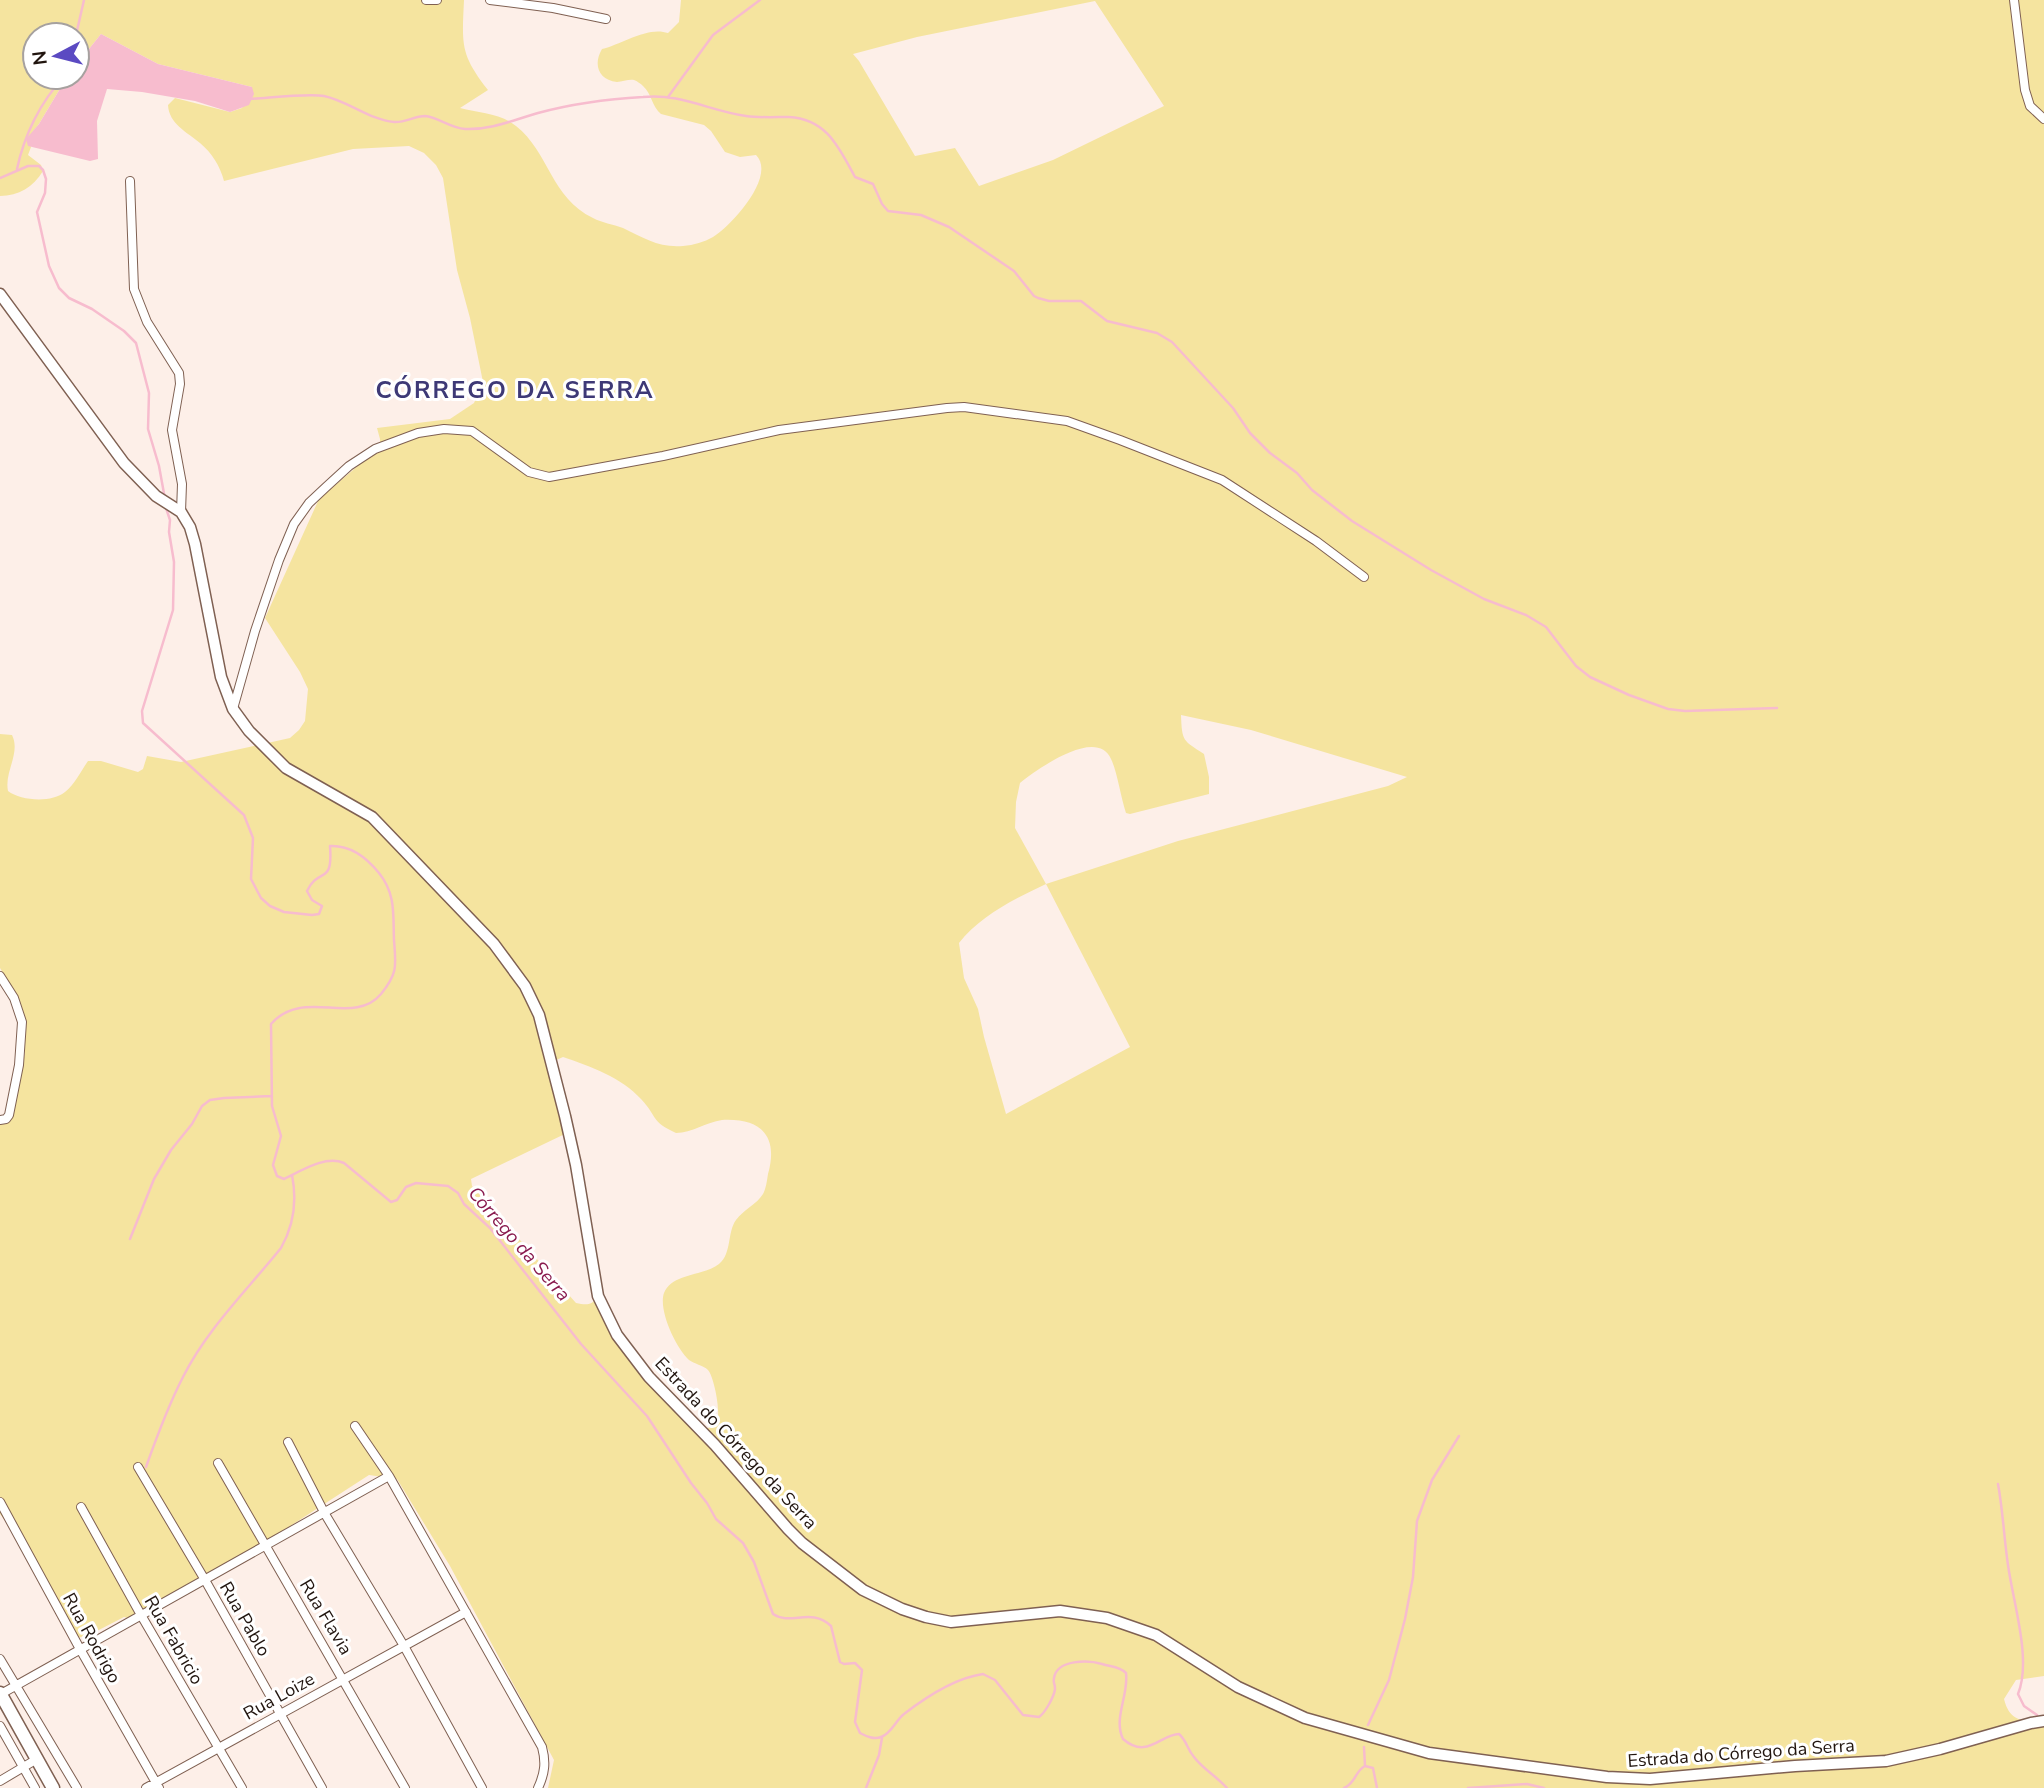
<svg xmlns="http://www.w3.org/2000/svg" width="2044" height="1788" font-family="'Nunito Sans',sans-serif">
<style>
.green{fill:#f5e49f;fill-rule:evenodd}
.water{fill:#f7bcce}
.lines{fill:none;stroke-linecap:round;stroke-linejoin:round}
.stream{stroke:#f7bcce;stroke-width:2.5}
.street-casing{stroke:#7f6052;stroke-width:10}
.secondary-casing{stroke:#7f6052;stroke-width:13}
.primary-casing{stroke:#7f6052;stroke-width:15}
.street{stroke:#fff;stroke-width:8}
.secondary{stroke:#fff;stroke-width:10}
.primary{stroke:#fff;stroke-width:12}
.labels{text-anchor:middle;dominant-baseline:central;stroke-width:6;stroke-linejoin:round;paint-order:stroke}
.street-label{font-size:18px;fill:#21150f;stroke:#fff}
.water-label{font-size:19px;font-style:italic;fill:#891b4e;stroke:#fff}
.district-label{font-size:24px;font-weight:bold;letter-spacing:2px;fill:#3e3976;stroke:#fff}
</style>
<rect width="100%" height="100%" fill="#fdefe8"/>
<path class="green" d="M0,0H464C462,45 460,54 488,90L460,108C479,113 500,113 516,126C549,152 551,198 593,218C602,223 613,224 623,228C644,238 659,248 683,246C694,245 704,242 713,237C731,226 777,176 756,155L740,157L725,152L711,131L704,125L661,114C652,107 652,94 643,86C641,84 637,81 634,80C629,79 622,82 617,82C598,80 593,64 602,49C622,44 648,26 668,33L679,22L681,0H2044V1676L2016,1680L2004,1699C2010,1723 2023,1720 2044,1723V1788H548L554,1760L450,1566L397,1479L369,1475L281,1532L128,1618L124,1617L93,1633L75,1639L11,1528L0,1514V1124L9,1122L25,1053L16,994L0,968V734L12,735C21,753 4,772 8,791C21,801 52,803 65,792C75,784 81,771 88,761H101L138,772L143,769L147,756L181,762L290,738L299,730L305,721L308,689L300,672L265,618L319,499L380,447V439L377,428L450,419L474,403L483,382L470,318L457,270L443,178L436,165L424,153L409,146L353,149L224,181C220,166 212,153 200,143C187,132 169,124 168,105L175,98L230,112L242,108L252,87L158,64L101,34L77,64V35H35V77H67L39,124L27,139L31,147L28,155L41,165L43,171C33,187 19,196 0,196ZM1095,1L1164,106L1053,160L979,186L955,148L915,156L859,61L853,54L917,37ZM1181,715L1251,730L1407,777L1388,786L1178,841L1046,884L1015,828L1016,802L1020,783C1036,770 1097,726 1111,759C1117,771 1121,798 1126,813L1130,814L1209,794V777L1204,754C1183,740 1182,742 1181,715ZM1046,884L1130,1047L1006,1114L984,1037L978,1009L964,978L959,943C980,916 1014,899 1046,884ZM563,1057C590,1066 622,1078 641,1099C658,1117 650,1121 676,1133C692,1133 706,1122 722,1120C760,1118 779,1135 768,1174C767,1180 766,1189 763,1194C757,1204 743,1210 736,1220C727,1232 732,1253 719,1264C704,1276 672,1273 664,1293C658,1310 676,1348 689,1360C694,1364 703,1365 708,1370C714,1377 721,1412 717,1421C715,1426 710,1428 704,1429L608,1326L598,1297C591,1306 586,1305 576,1303L472,1186L471,1179L569,1132L554,1061Z"/>
<path class="water" d="M101,34L158,64L252,87L254,94L249,105L230,112L195,101L142,92L107,89L97,121L98,159L90,161L28,146L26,139L39,124L67,77H77V64Z"/>
<g class="lines">
<path class="stream" d="M76,35L84,0
M668,97L713,35L760,0
M250,99C269,98 308,93 324,96C348,101 370,120 394,122C405,123 414,116 425,116C438,117 450,128 465,129C491,130 513,120 538,113C571,104 608,99 643,97C680,93 710,111 746,116C761,118 775,117 789,117C827,119 839,148 855,177L873,184L882,204L888,211L921,215L949,227L1014,271L1034,296L1038,298L1049,301H1081L1107,321L1157,333L1172,342L1233,408L1250,433L1270,453L1297,473L1312,490L1352,521L1431,570L1484,599L1526,615L1546,627L1576,666L1590,677L1629,695L1668,709L1685,711L1777,708
M17,169C24,136 40,102 64,77
M0,178L28,166H39L43,170L46,179L45,193L37,212L49,266L59,288L69,298L92,309L124,331L136,343L149,393L148,429L159,466L165,499
M165,505L170,520L169,532L174,562L173,610L142,711L143,723L244,815L253,838L251,879L261,898L270,906L284,912L312,915L319,914L322,906L312,900L307,891C319,866 333,887 330,846C350,845 367,858 379,873C396,894 393,915 394,940C396,966 398,973 381,994C353,1027 303,987 271,1024L272,1106L281,1136L273,1165L277,1176L284,1179C301,1171 325,1155 344,1163L391,1202L397,1200L406,1187L416,1183L448,1186L458,1193L464,1204L490,1228L581,1344L647,1416L691,1483L707,1503L716,1519L743,1543L754,1562L773,1614C791,1626 811,1607 831,1626L840,1662L844,1664L855,1663L862,1670L855,1722L860,1733C866,1736 874,1740 881,1737C891,1734 896,1720 904,1714C926,1697 955,1678 983,1674L995,1680L1023,1715L1039,1717C1045,1713 1054,1697 1055,1689C1055,1682 1053,1685 1054,1678C1057,1659 1089,1660 1102,1664C1111,1667 1119,1666 1126,1673C1129,1695 1113,1718 1123,1739C1147,1760 1161,1734 1179,1734C1187,1741 1187,1749 1194,1757C1203,1769 1216,1776 1227,1788
M130,1239L154,1179L171,1150L192,1124L202,1106L210,1100L224,1098L271,1096
M146,1467C157,1436 168,1406 183,1377C207,1329 248,1289 281,1248C294,1225 297,1200 292,1175
M1998,1484C2003,1511 2004,1538 2008,1565C2013,1602 2032,1660 2018,1694L2024,1706L2037,1715
M1368,1725L1389,1680L1405,1619L1413,1577L1417,1521L1432,1480L1459,1436
M1364,1747L1365,1766
M1365,1766L1373,1768L1377,1788
M866,1788L879,1755L882,1738
M1344,1788C1356,1783 1355,1771 1365,1766
M1468,1788L1527,1784L1544,1788"/>
<defs>
<path id="street" d="M426,0H437
M490,0L553,8L606,19
M2014,0L2025,90L2030,106L2044,119
M130,181L134,289L147,322L179,373L180,384L172,430L182,484L181,512
M233,709L255,631L279,560L294,524L309,503L325,488L349,466L375,449L418,433L444,429L472,431L529,472L549,477L663,456L779,430L947,408L964,407L1067,421L1120,440L1222,480L1316,541L1364,577
M0,976L14,998L22,1022L19,1065L9,1115L6,1119L0,1120
M355,1426L389,1476L542,1747C546,1762 545,1773 538,1788
M288,1442L325,1514L404,1646L482,1788
M218,1463L405,1788
M138,1467L205,1580L322,1788
M0,1502L80,1649L159,1788
M81,1507L141,1615L242,1788
M0,1659L77,1788
M1,1694L389,1476
M0,1726L35,1788
M0,1781L37,1759
M146,1788L466,1612"/>
<path id="secondary" d="M0,294L124,463L156,496L181,512L190,527L195,544L221,677L233,709L249,731L286,768L372,817L494,944L525,986L539,1015L565,1116L576,1165L598,1296L617,1335L649,1377L715,1445L788,1529L802,1543L863,1590L902,1609L926,1617L951,1622L1060,1611L1107,1618L1156,1635L1238,1687L1305,1718L1429,1753L1607,1777L1650,1779L1795,1766L1886,1761L1940,1749L2031,1723L2044,1721"/>
<path id="primary" d="M0,1693L53,1788"/>
</defs>
<use href="#street" class="street-casing"/>
<use href="#secondary" class="secondary-casing"/>
<use href="#primary" class="primary-casing"/>
<use href="#street" class="street"/>
<use href="#secondary" class="secondary"/>
<use href="#primary" class="primary"/>
</g>
<g class="labels">
<g class="street-label">
<text transform="translate(736 1443) rotate(47)">Estrada do Córrego da Serra</text>
<text transform="translate(326 1617) rotate(59)">Rua Flavia</text>
<text transform="translate(245 1619) rotate(60)">Rua Pablo</text>
<text transform="translate(92 1638) rotate(61)">Rua Rodrigo</text>
<text transform="translate(174 1640) rotate(60)">Rua Fabricio</text>
<text transform="translate(279 1696) rotate(-29)">Rua Loize</text>
<text transform="translate(1741 1753) rotate(-4)">Estrada do Córrego da Serra</text>
</g>
<g class="water-label">
<text transform="translate(519 1244) rotate(49)">Córrego da Serra</text>
</g>
<g class="district-label">
<text x="515" y="390">CÓRREGO DA SERRA</text>
</g>
</g>
<g transform="translate(56 56) rotate(263)"><circle r="33" fill="#ffffff" stroke="#a6a19f" stroke-width="2"/>
<path d="M0-5L12 26L0 18L-12 26Z" fill="#5b4ac2"/>
<text y="-10" font-size="19" font-weight="bold" text-anchor="middle" fill="#21150f">N</text>
</g>
</svg>
